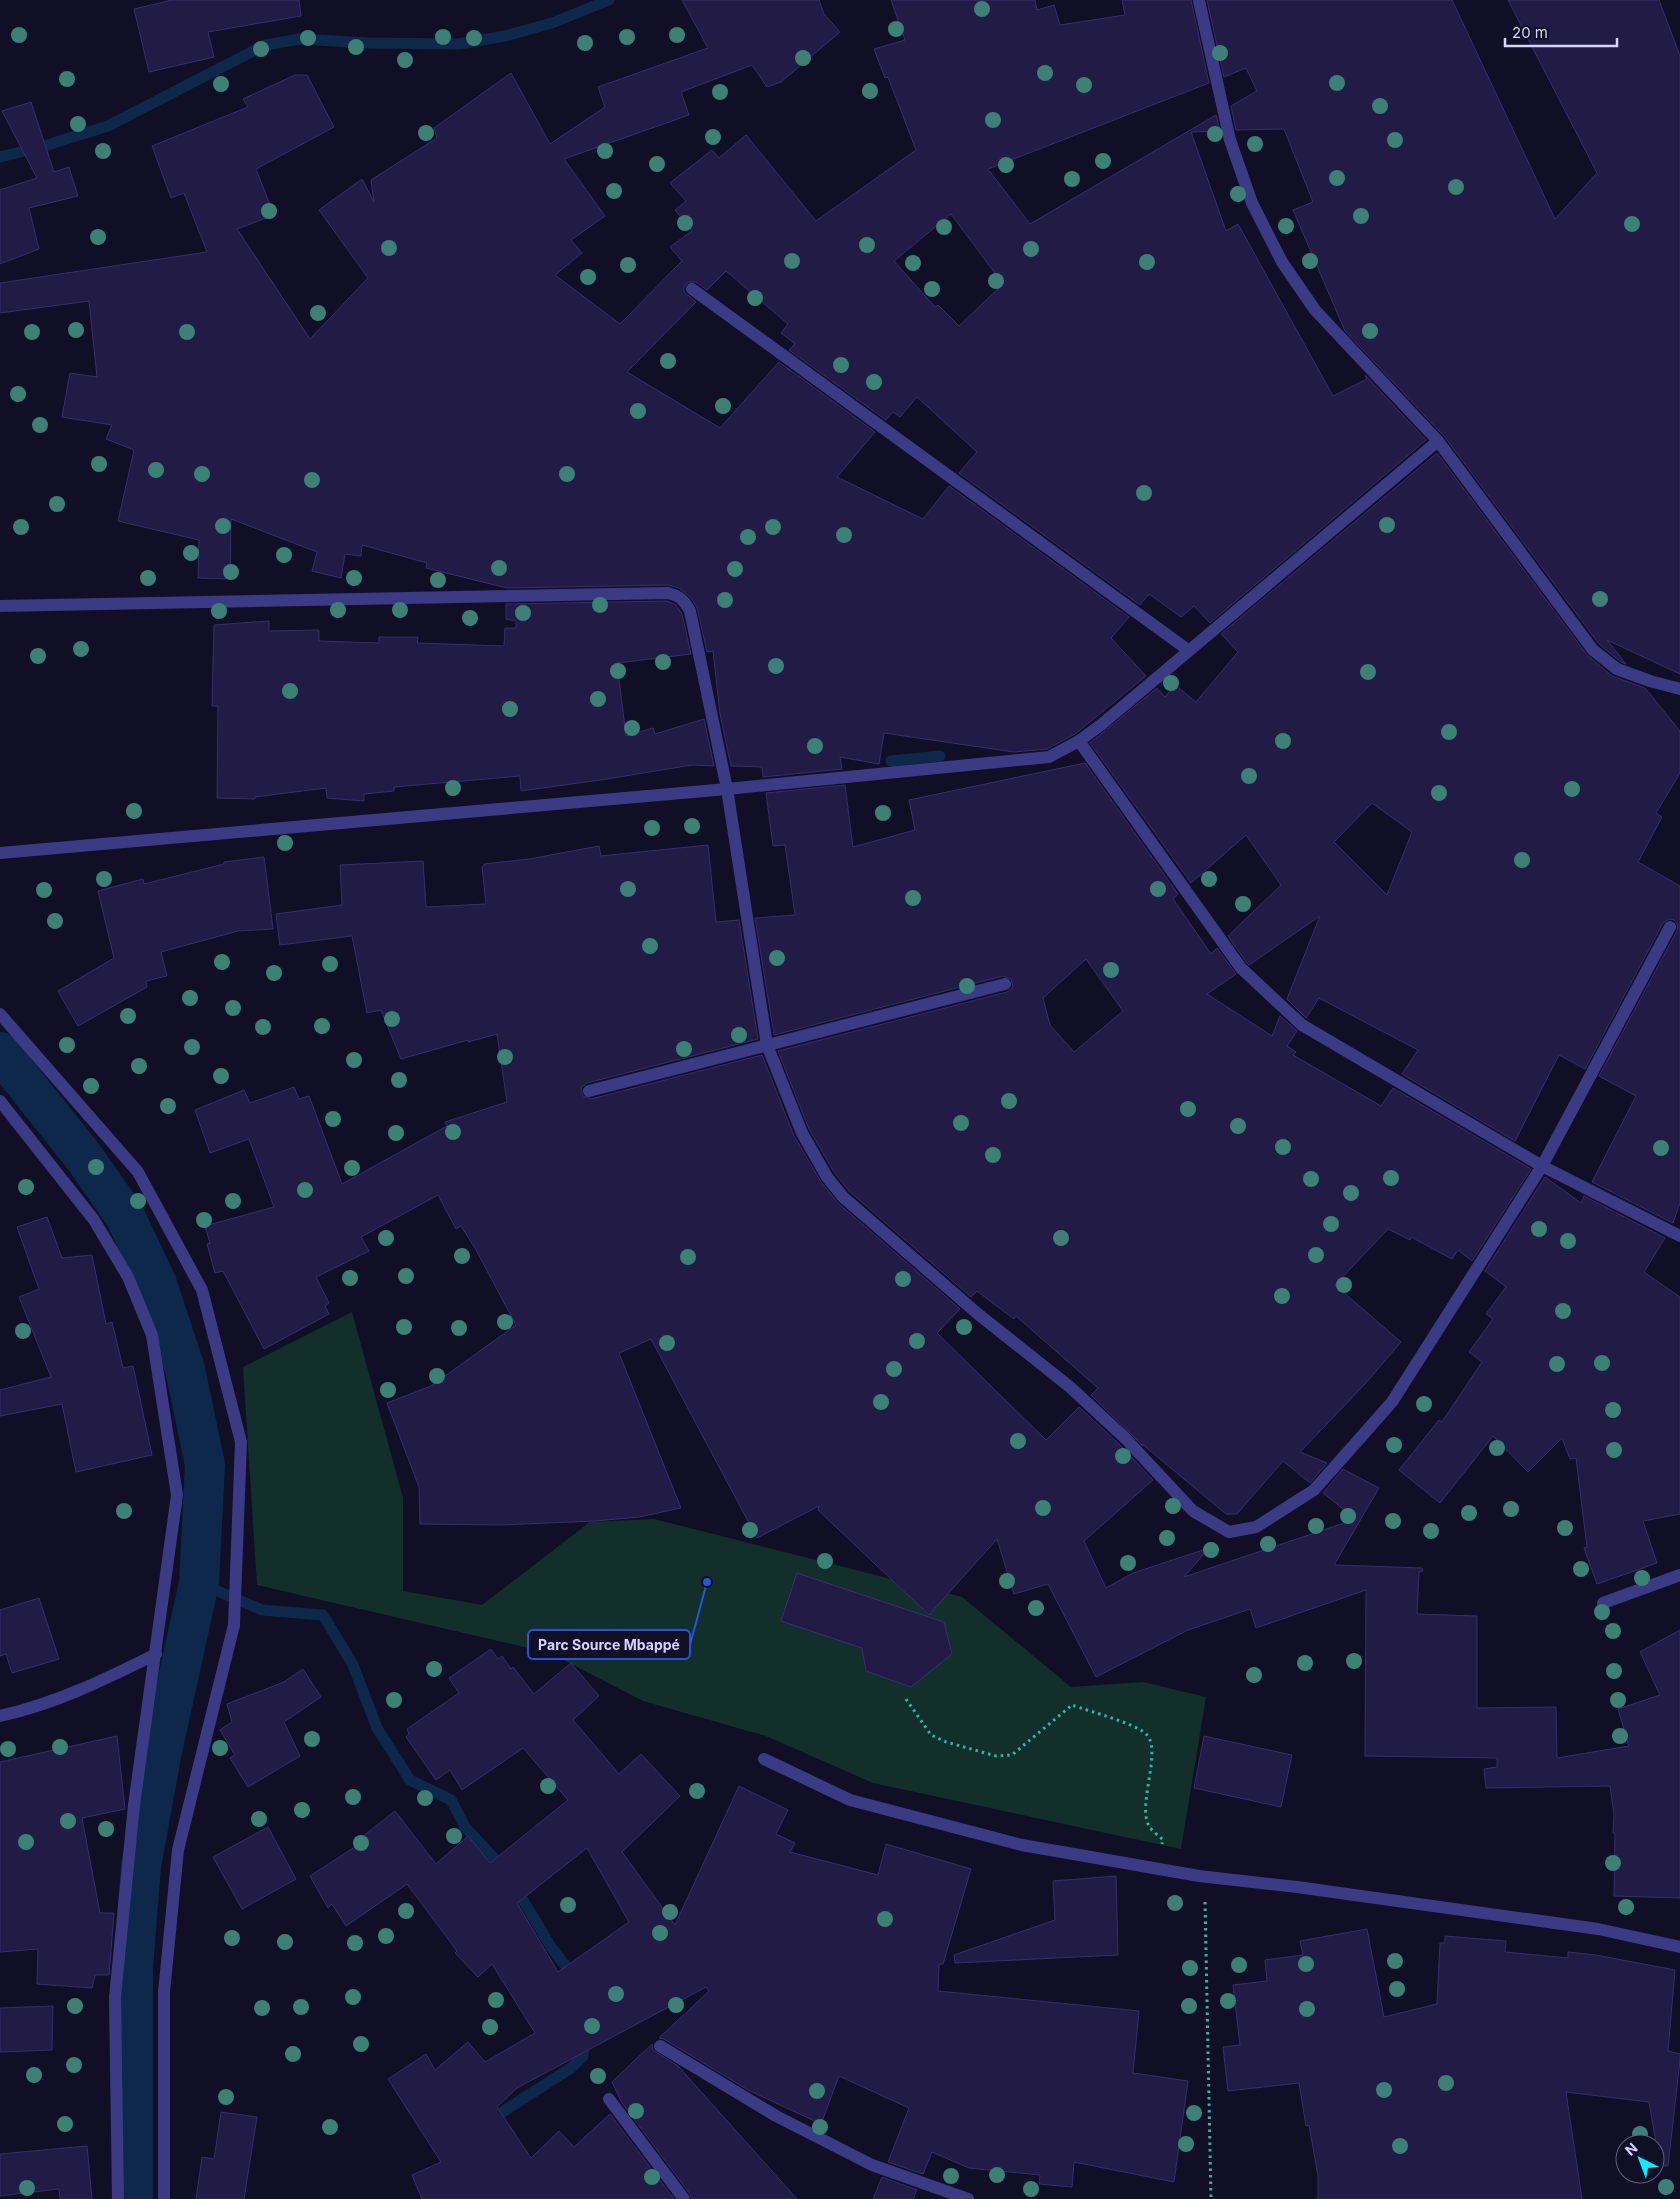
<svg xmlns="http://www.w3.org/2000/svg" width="1680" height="2199" font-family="Inter,sans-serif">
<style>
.green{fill:#122f2c}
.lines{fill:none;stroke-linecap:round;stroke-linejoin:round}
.stream{stroke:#0d284b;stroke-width:11}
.canal{stroke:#0d284b;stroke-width:40}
.building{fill:#211b46;stroke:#372d72;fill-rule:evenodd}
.path{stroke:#2fb7a7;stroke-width:3;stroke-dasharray:2.5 4;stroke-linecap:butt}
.street{stroke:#3a3b84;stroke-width:12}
.tree{fill:#3b8176}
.leader{fill:none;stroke:#2655da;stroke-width:2}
.callout-dot{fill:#2655da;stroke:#110f25;stroke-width:2}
.callout{fill:#110f25;stroke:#2655da;stroke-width:2}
.callout-label{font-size:14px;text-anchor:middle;font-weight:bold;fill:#d6d3ff}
</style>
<rect width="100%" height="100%" fill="#110f25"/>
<path class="green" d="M352,1312L403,1498V1591L482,1605L590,1522L654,1519L962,1597L1071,1687L1143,1682L1206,1697L1181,1849L873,1783L766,1736L643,1701L550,1653L257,1585L243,1367Z"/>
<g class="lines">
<path class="stream" d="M0,157L41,147L108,126L265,45L300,39L369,43L459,44L505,36L552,23L609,0
M891,761L940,756
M199,1583L262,1610L323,1615L353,1665L377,1728L410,1780L451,1800L465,1827L504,1869
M515,1887L551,1947L575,1978
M493,2118L571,2068L583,2056L586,2037"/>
<path class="canal" d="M0,1052L83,1156L125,1216L157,1284L185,1369L205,1465L199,1583L162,1751L141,1866L133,1968V2199"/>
</g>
<path class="building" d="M172,0H299L301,16L208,32L214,57L149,72L134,9Z
M682,0H819L824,14L840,32L781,82L767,87L752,65L681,92L689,115L564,159L605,216L571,240L582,253L555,275L620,324L682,261L670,247L692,231L675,210L686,201L670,183L712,150L719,158L746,135L816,221L916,150L888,77L885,78L874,49L905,40L891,0H1035L1037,10L1054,5L1060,25L1125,15L1122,0H1191L1209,83L988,169L1030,224L1216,115L1220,131L1191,132L1226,231L1238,224L1333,396L1367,379L1365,375L1426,440L1210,623L1194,606L1181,617L1149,594L1140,605L959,473L977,452L917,397L900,417L893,412L886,420L789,350L795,344L781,333L788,324L726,271L707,290L696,282H688L684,288V292L696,302L627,372L720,428L779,362L875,432L837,477L923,519L949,486L1129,617L1111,638L1146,676L1075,734L1047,749L1014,752L884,733L879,764L840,757L842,769L763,777L762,767L731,766L720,714L713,651L707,652L697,607L689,596L679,588L668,585L507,588L426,568L427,563L362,545L361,556L345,554L341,578L312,571L317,552L231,519L230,579L198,578L199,540L118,521L134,450L106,439L112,425L62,417L70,373L97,377L89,301L0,313V283L207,252L184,193L171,198L152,146L248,107L243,99L295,75H307L334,127L256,169L274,215L237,229L310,339L368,278L319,210L362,179L374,202L371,180L437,138L434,128L511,73L550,144L605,107L598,87L708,48ZM951,214L1003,284L959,326L938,305L935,307L894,261Z
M1207,0H1452L1555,219L1597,173L1508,0H1659L1680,56V674L1607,640L1626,664L1621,662L1599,644L1444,436L1345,331L1293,210L1313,202L1284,129L1236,130L1231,106L1257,91L1246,68L1224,77Z
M31,102L54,172L69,167L78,196L29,208L39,249L0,264V190L37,178L2,111Z
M1437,453L1587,655L1612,676L1645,688L1680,731V773L1656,813L1662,817L1638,862L1680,886V1203L1673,1223L1592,1182L1636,1096L1599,1076L1677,931L1678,926L1674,920L1669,919L1663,923L1585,1069L1559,1055L1515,1141L1402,1074L1418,1050L1319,998L1306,1018L1287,999L1320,916L1249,965L1247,963L1228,936L1281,885L1246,835L1191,883L1090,743L1157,688L1165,697L1175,685L1196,702L1238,652L1221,634ZM1372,803L1412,832L1387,895L1334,842Z
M667,601L676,605L682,614L691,654L617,663L626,736L653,728L655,734L704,719L714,766L692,765L607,779L521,791L520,776L394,787V791L364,794V801L327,798L326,788L255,797V799L217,798L218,706H212L214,625L269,621V631L319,630V641L379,643V637H418L417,643L504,646L505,628H516V621L506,619V604Z
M1085,763L1178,894L1173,899L1211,954L1217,948L1236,974L1207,994L1272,1036L1280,1016L1297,1031L1287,1046L1296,1052L1293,1055L1381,1106L1393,1088L1531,1169L1472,1261L1458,1250L1452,1259L1411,1237L1410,1240L1388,1229L1335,1285L1401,1342L1365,1384L1300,1452L1327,1463L1310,1483L1283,1461L1237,1514H1226L1142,1444L1143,1446L1091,1395L1098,1388L1016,1316L1014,1319L977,1291L971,1297L849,1191L834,1172L809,1129L778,1051L1007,992L1013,987L1011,979L1003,976L774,1035L755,918L795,915L785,845L773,846L766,793L845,785L853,847L915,830L909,800ZM1086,959L1123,1011L1074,1052L1050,1025L1043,998Z
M708,845L716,922L739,920L758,1039L587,1083L581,1088L583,1096L591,1099L762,1055L794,1136L821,1182L838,1203L960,1309L937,1333L1046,1440L1079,1407L1118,1443L1153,1480L1084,1541L1106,1588L1133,1573L1209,1548L1184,1577L1356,1519L1323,1493L1343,1469L1379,1488L1334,1565L1422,1568L1423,1571L1419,1572L1417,1614L1477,1616V1708L1556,1707L1557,1758L1629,1746L1618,1709L1660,1695L1640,1652L1680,1630V1898L1614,1896L1615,1833H1613L1614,1814L1610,1786L1486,1788L1484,1769L1497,1767V1758L1365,1756L1366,1590L1256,1628L1250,1609L1188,1630L1096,1677L1048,1584L1014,1594L997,1539L929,1615L818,1510L819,1506L757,1538L651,1339L619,1353L681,1508L639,1517L595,1521L501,1525L420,1524L419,1487L387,1403L431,1386L516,1325L475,1248L461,1226L456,1229L438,1195L361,1237L369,1251L316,1277L329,1303L325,1306L329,1314L264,1349L223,1271L215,1273L207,1244L210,1243L205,1226L274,1207L249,1139L210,1153L195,1110L244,1090L250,1103L294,1087L299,1099L309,1096L342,1184L447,1126L445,1122L507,1102L497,1034L468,1042V1040L401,1059L381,1010L367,1013L352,936L280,945L276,914L342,905L340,865L423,861L426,907L486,904L482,867L484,866V864L529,859L599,846L601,856Z
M264,857L273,929L238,931L161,952L167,976L146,981L147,987L78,1026L58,991L114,958L98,891L143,879L144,884L224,864V862Z
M1545,1177L1581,1203L1584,1196L1665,1238L1644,1272L1680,1297V1514L1643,1521L1657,1563L1597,1584L1584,1548L1587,1547L1576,1458L1570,1459L1562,1438L1528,1472L1493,1436L1440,1503L1399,1470L1439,1420L1442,1422L1482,1362L1469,1352L1493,1319L1486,1314L1506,1287L1485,1271Z
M47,1217L62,1258L92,1255L106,1324L112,1322L123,1368L133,1366L152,1455L76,1472L62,1404L0,1416V1390L51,1377L19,1297L39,1289L17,1227Z
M797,1573L944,1622L952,1654L911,1687L866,1671L862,1648L781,1621Z
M39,1598L59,1659L12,1673L6,1654L0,1656V1610Z
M491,1649L498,1659L502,1656L511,1669L513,1667L534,1694L571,1663L599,1696L573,1720L619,1774L641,1754L680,1796L622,1852L675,1925L739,1786L788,1810L776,1834L795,1843L790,1852L878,1875L886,1844L971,1869L943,1964H939L938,1991L1139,2011L1133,2073L1188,2081L1174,2182L1074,2162L1072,2187L1039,2184L1040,2175L969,2168L932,2152L923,2174L888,2162L909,2108L839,2076L821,2124L748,2090L664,2039L659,2038L709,1991L706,1987L517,2088L497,2107L531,2158L559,2131L574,2147L610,2114L674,2199H422L412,2175L441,2162L388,2079L426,2054L435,2070L468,2042L485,2062L535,2033L492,1964L478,1977L455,1953L457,1951L407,1884L346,1926L332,1904L328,1908L310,1876L364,1841L362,1837L395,1811L436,1864L468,1836L490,1863L568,1800L523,1748L462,1790L450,1770L436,1780L406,1737L409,1734L407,1729L459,1693L449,1678ZM587,1848L629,1922L558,1972L517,1903Z
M303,1669L321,1697L284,1722L300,1756L248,1787L230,1758L235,1755L220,1730L232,1722L227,1704L284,1682Z
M117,1736L125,1809L82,1818L100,1913H114L109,1975H95L92,1988L37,1984L38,1949L0,1952V1762Z
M1204,1736L1292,1755L1281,1807L1194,1788Z
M268,1827L296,1879L242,1909L213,1857Z
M1116,1876L1118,1955L955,1963L954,1955L1055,1920L1053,1881Z
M1367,1929L1384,2017L1437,2004L1440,1943H1445V1936L1506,1941L1505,1952L1568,1958V1952L1596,1955L1675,1970L1668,2051L1680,2054V2060L1668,2166H1660L1649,2102L1566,2092L1582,2199H1318V2176L1309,2125L1306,2126L1299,2083L1228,2091L1223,2047L1240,2045L1233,1985L1267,1981L1265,1960L1303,1955L1300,1941Z
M53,2006L52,2050L0,2052V2008Z
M652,2044L653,2050L678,2066L797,2199H692L690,2194L622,2103L612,2082Z
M221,2112L257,2117L244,2199H196L202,2157L214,2159Z
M87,2146L92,2199H60L59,2189L0,2196V2154Z
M882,2177L917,2190L913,2199H873Z"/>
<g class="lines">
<path class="path" d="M906,1699L931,1735L946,1742L996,1756L1012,1755L1072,1705C1088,1711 1138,1724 1147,1735C1162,1752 1137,1805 1149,1826C1152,1831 1159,1836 1163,1840L1162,1844
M1205,1902L1211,2199"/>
<path class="street" d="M1199,1L1230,140L1252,203L1282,262L1315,310L1438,441L1593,650L1617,669L1650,681L1680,689
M692,289L1188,650
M0,606L668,593C680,596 684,600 690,611L727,789L767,1045L802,1133L827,1177L843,1197L978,1314L1070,1387L1124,1437L1193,1511L1229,1532L1256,1527L1314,1490L1392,1402L1542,1166L1670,927
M1079,741L1241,968L1302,1025L1542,1166L1680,1236
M0,853L727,789L1049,757L1079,741L1102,724L1438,441
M0,1014L138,1172L202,1290L241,1442L234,1625L178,1850L164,1992V2199
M589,1091L1005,984
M0,1101L94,1220L128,1277L152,1335L177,1495L134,1805L115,1997L118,2199
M1603,1603L1680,1575
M0,1716C55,1704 106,1679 156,1654
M764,1759L850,1800L1022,1845L1199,1876L1297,1887L1598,1929L1680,1947
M660,2046L776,2116L872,2165L968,2199
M609,2099L684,2199"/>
</g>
<g class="tree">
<circle cx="982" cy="9" r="8"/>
<circle cx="896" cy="29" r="8"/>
<circle cx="19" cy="35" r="8"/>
<circle cx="677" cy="35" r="8"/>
<circle cx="443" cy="37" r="8"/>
<circle cx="627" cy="37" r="8"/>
<circle cx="308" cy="38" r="8"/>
<circle cx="474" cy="38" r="8"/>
<circle cx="585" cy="43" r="8"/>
<circle cx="356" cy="47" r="8"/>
<circle cx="261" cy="49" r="8"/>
<circle cx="1220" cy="53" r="8"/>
<circle cx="803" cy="58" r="8"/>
<circle cx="405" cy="60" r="8"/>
<circle cx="1045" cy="73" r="8"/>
<circle cx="67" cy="79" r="8"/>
<circle cx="1337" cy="83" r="8"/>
<circle cx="221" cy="84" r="8"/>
<circle cx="1084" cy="85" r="8"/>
<circle cx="870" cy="91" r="8"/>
<circle cx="720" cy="92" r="8"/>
<circle cx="1380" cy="106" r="8"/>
<circle cx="993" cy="120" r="8"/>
<circle cx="78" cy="124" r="8"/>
<circle cx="426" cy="133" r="8"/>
<circle cx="1215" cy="134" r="8"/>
<circle cx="713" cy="137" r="8"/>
<circle cx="1395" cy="140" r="8"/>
<circle cx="1255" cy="144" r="8"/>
<circle cx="103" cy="151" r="8"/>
<circle cx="605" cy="151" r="8"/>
<circle cx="1103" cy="161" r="8"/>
<circle cx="657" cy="164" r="8"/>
<circle cx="1006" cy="165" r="8"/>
<circle cx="1337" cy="178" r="8"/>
<circle cx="1072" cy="179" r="8"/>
<circle cx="1456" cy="187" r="8"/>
<circle cx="614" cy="191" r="8"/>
<circle cx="1238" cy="194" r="8"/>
<circle cx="269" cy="211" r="8"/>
<circle cx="1361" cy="216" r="8"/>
<circle cx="685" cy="223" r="8"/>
<circle cx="1632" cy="224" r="8"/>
<circle cx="1286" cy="226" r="8"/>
<circle cx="944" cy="227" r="8"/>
<circle cx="98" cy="237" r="8"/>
<circle cx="867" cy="245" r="8"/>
<circle cx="389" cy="248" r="8"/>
<circle cx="1031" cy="249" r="8"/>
<circle cx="792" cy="261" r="8"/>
<circle cx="1310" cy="261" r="8"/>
<circle cx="1147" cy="262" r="8"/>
<circle cx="913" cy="263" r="8"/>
<circle cx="628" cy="265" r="8"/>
<circle cx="588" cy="277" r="8"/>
<circle cx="996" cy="281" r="8"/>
<circle cx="932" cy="289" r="8"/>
<circle cx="755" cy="298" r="8"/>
<circle cx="318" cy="313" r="8"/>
<circle cx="76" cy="330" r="8"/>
<circle cx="1370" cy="331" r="8"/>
<circle cx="32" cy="332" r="8"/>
<circle cx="187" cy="332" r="8"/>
<circle cx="668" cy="361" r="8"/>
<circle cx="841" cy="365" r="8"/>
<circle cx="874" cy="382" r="8"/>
<circle cx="18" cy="394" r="8"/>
<circle cx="723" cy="406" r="8"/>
<circle cx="638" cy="411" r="8"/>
<circle cx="40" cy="425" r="8"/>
<circle cx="99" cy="464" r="8"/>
<circle cx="156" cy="470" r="8"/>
<circle cx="202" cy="474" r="8"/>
<circle cx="567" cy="474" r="8"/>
<circle cx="312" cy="480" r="8"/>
<circle cx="1144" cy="493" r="8"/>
<circle cx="57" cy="504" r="8"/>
<circle cx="1387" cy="525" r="8"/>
<circle cx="223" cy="526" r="8"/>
<circle cx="21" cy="527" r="8"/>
<circle cx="773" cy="527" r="8"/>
<circle cx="844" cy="535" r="8"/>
<circle cx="748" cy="537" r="8"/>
<circle cx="191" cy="553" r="8"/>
<circle cx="284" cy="555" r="8"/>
<circle cx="499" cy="568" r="8"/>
<circle cx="735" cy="569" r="8"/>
<circle cx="231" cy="572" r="8"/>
<circle cx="148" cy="578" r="8"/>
<circle cx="354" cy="578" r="8"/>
<circle cx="438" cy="580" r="8"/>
<circle cx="1600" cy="599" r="8"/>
<circle cx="725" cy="600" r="8"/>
<circle cx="600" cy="605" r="8"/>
<circle cx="338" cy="610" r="8"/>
<circle cx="400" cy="610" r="8"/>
<circle cx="219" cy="611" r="8"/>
<circle cx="523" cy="613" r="8"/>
<circle cx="470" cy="618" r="8"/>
<circle cx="81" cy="649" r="8"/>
<circle cx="38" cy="656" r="8"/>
<circle cx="663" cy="662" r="8"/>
<circle cx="776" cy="666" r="8"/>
<circle cx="618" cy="671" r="8"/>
<circle cx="1368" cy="672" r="8"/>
<circle cx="1171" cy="683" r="8"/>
<circle cx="290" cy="691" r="8"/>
<circle cx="598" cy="699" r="8"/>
<circle cx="510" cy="709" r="8"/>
<circle cx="632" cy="728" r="8"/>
<circle cx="1449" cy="732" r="8"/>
<circle cx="1283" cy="741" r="8"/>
<circle cx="815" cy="746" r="8"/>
<circle cx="1249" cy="776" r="8"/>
<circle cx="453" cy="788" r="8"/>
<circle cx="1572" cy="789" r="8"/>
<circle cx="1439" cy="793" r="8"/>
<circle cx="134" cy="811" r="8"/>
<circle cx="883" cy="813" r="8"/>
<circle cx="692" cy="826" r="8"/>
<circle cx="652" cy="828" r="8"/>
<circle cx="285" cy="843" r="8"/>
<circle cx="1522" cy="860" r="8"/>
<circle cx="104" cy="879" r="8"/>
<circle cx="1209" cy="879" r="8"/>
<circle cx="628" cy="889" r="8"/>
<circle cx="1158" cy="889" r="8"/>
<circle cx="44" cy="890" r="8"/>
<circle cx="913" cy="898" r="8"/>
<circle cx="1243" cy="904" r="8"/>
<circle cx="55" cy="921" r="8"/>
<circle cx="650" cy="946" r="8"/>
<circle cx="777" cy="958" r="8"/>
<circle cx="222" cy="962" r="8"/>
<circle cx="330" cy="964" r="8"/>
<circle cx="1111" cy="970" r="8"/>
<circle cx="274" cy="973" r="8"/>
<circle cx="967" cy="986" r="8"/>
<circle cx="190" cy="998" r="8"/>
<circle cx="233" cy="1008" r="8"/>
<circle cx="128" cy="1016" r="8"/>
<circle cx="392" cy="1019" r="8"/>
<circle cx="322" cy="1026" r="8"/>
<circle cx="263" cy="1027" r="8"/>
<circle cx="739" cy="1035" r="8"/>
<circle cx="67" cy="1045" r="8"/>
<circle cx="192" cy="1047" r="8"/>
<circle cx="684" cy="1049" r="8"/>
<circle cx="505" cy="1057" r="8"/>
<circle cx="354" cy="1060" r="8"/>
<circle cx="139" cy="1066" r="8"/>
<circle cx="221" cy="1076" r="8"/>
<circle cx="399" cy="1080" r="8"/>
<circle cx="91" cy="1086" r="8"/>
<circle cx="1009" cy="1101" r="8"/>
<circle cx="168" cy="1106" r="8"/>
<circle cx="1188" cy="1109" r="8"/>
<circle cx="333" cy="1119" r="8"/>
<circle cx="961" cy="1123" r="8"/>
<circle cx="1238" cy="1126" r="8"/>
<circle cx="453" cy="1132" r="8"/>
<circle cx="396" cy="1133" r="8"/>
<circle cx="1283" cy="1147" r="8"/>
<circle cx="1661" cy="1148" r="8"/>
<circle cx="993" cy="1155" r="8"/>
<circle cx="96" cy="1167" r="8"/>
<circle cx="352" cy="1168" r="8"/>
<circle cx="1391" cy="1178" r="8"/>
<circle cx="1311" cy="1179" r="8"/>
<circle cx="26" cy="1187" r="8"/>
<circle cx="305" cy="1190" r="8"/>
<circle cx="1351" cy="1193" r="8"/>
<circle cx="138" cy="1201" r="8"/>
<circle cx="233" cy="1201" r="8"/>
<circle cx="204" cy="1220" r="8"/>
<circle cx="1331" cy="1224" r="8"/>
<circle cx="1539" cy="1229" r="8"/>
<circle cx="386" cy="1238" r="8"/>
<circle cx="1061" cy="1238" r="8"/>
<circle cx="1568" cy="1241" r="8"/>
<circle cx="1316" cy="1255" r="8"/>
<circle cx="462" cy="1256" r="8"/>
<circle cx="688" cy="1257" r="8"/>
<circle cx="406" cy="1276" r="8"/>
<circle cx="350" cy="1278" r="8"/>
<circle cx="903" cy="1279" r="8"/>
<circle cx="1344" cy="1285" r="8"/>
<circle cx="1282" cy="1296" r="8"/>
<circle cx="1563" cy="1311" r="8"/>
<circle cx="505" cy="1322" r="8"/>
<circle cx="404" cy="1327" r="8"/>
<circle cx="964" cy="1327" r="8"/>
<circle cx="459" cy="1328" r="8"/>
<circle cx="23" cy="1331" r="8"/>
<circle cx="917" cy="1341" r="8"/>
<circle cx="667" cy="1343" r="8"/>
<circle cx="1602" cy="1363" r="8"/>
<circle cx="1557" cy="1364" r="8"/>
<circle cx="894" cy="1369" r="8"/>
<circle cx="437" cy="1376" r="8"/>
<circle cx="388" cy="1390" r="8"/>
<circle cx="881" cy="1402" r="8"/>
<circle cx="1424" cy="1404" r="8"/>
<circle cx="1613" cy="1410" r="8"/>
<circle cx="1018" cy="1441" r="8"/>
<circle cx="1394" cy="1445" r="8"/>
<circle cx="1497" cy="1448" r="8"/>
<circle cx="1614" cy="1450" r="8"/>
<circle cx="1123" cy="1456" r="8"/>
<circle cx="1173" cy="1506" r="8"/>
<circle cx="1043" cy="1508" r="8"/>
<circle cx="1511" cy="1509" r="8"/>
<circle cx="124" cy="1511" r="8"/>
<circle cx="1469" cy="1513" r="8"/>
<circle cx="1348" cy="1516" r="8"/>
<circle cx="1393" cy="1521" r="8"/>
<circle cx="1316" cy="1526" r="8"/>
<circle cx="1565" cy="1528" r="8"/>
<circle cx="750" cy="1530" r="8"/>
<circle cx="1431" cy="1531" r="8"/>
<circle cx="1167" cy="1538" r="8"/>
<circle cx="1268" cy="1544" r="8"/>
<circle cx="1211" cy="1550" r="8"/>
<circle cx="825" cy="1561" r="8"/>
<circle cx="1128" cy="1563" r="8"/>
<circle cx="1581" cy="1569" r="8"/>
<circle cx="1642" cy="1578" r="8"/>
<circle cx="1007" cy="1581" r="8"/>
<circle cx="1036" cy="1608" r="8"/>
<circle cx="1602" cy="1612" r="8"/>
<circle cx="1613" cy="1631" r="8"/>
<circle cx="1354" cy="1661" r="8"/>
<circle cx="1305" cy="1663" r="8"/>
<circle cx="434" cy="1669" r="8"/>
<circle cx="1614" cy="1671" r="8"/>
<circle cx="1254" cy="1675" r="8"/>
<circle cx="394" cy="1700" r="8"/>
<circle cx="1618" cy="1700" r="8"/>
<circle cx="1620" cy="1736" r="8"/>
<circle cx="312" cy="1739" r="8"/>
<circle cx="60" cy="1747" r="8"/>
<circle cx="220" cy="1748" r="8"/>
<circle cx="8" cy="1749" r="8"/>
<circle cx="548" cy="1786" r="8"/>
<circle cx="697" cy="1791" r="8"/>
<circle cx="353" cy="1797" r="8"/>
<circle cx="425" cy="1798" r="8"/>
<circle cx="302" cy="1810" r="8"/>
<circle cx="259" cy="1819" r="8"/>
<circle cx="68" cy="1821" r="8"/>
<circle cx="106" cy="1829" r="8"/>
<circle cx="454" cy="1836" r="8"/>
<circle cx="26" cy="1842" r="8"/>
<circle cx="361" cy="1843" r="8"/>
<circle cx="1613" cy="1863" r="8"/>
<circle cx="1175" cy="1903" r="8"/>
<circle cx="568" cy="1905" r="8"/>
<circle cx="1626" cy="1907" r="8"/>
<circle cx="406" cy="1911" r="8"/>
<circle cx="670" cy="1912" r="8"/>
<circle cx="885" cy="1919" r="8"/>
<circle cx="660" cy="1933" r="8"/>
<circle cx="386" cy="1936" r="8"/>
<circle cx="232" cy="1938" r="8"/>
<circle cx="285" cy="1942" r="8"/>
<circle cx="355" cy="1943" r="8"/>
<circle cx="1395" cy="1961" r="8"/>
<circle cx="1306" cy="1964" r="8"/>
<circle cx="1239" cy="1965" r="8"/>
<circle cx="1190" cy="1968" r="8"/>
<circle cx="1397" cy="1989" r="8"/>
<circle cx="616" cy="1994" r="8"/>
<circle cx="353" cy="1997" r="8"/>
<circle cx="496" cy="2000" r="8"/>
<circle cx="1228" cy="2001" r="8"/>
<circle cx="676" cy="2005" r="8"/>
<circle cx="75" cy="2006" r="8"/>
<circle cx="1189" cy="2006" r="8"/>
<circle cx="301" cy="2007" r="8"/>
<circle cx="262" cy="2008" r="8"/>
<circle cx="1307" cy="2009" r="8"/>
<circle cx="592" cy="2026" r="8"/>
<circle cx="490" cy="2027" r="8"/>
<circle cx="361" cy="2044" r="8"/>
<circle cx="293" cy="2054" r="8"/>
<circle cx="74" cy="2065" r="8"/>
<circle cx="34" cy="2075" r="8"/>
<circle cx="598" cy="2076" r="8"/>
<circle cx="1446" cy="2083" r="8"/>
<circle cx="1384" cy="2090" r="8"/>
<circle cx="817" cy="2091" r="8"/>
<circle cx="226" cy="2097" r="8"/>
<circle cx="636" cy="2111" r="8"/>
<circle cx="1194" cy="2113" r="8"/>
<circle cx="65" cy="2124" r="8"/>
<circle cx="330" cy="2127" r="8"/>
<circle cx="820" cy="2127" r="8"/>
<circle cx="1640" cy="2134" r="8"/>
<circle cx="1186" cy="2144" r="8"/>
<circle cx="1400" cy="2146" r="8"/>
<circle cx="997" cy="2175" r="8"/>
<circle cx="951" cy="2176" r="8"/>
<circle cx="652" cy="2177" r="8"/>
<circle cx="1666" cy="2187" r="8"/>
<circle cx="27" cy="2188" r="8"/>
<circle cx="1031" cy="2189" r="8"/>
</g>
<path class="leader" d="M707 1582L690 1645"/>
<circle class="callout-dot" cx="707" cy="1582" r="5"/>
<rect class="callout" x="528" y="1630" width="162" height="29" rx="5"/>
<g class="callout-label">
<text x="609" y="1650">Parc Source Mbappé</text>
</g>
<g transform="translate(1640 2159) rotate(318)"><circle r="24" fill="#110f25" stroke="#605d7c"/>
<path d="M0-4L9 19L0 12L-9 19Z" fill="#01f1fd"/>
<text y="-8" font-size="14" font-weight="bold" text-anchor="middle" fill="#d6d3ff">N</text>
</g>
<path d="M1505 38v8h112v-8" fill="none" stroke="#d6d3ff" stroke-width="2.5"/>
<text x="1512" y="38" font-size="15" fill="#d6d3ff" stroke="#110f25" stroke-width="4" paint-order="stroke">20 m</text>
</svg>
